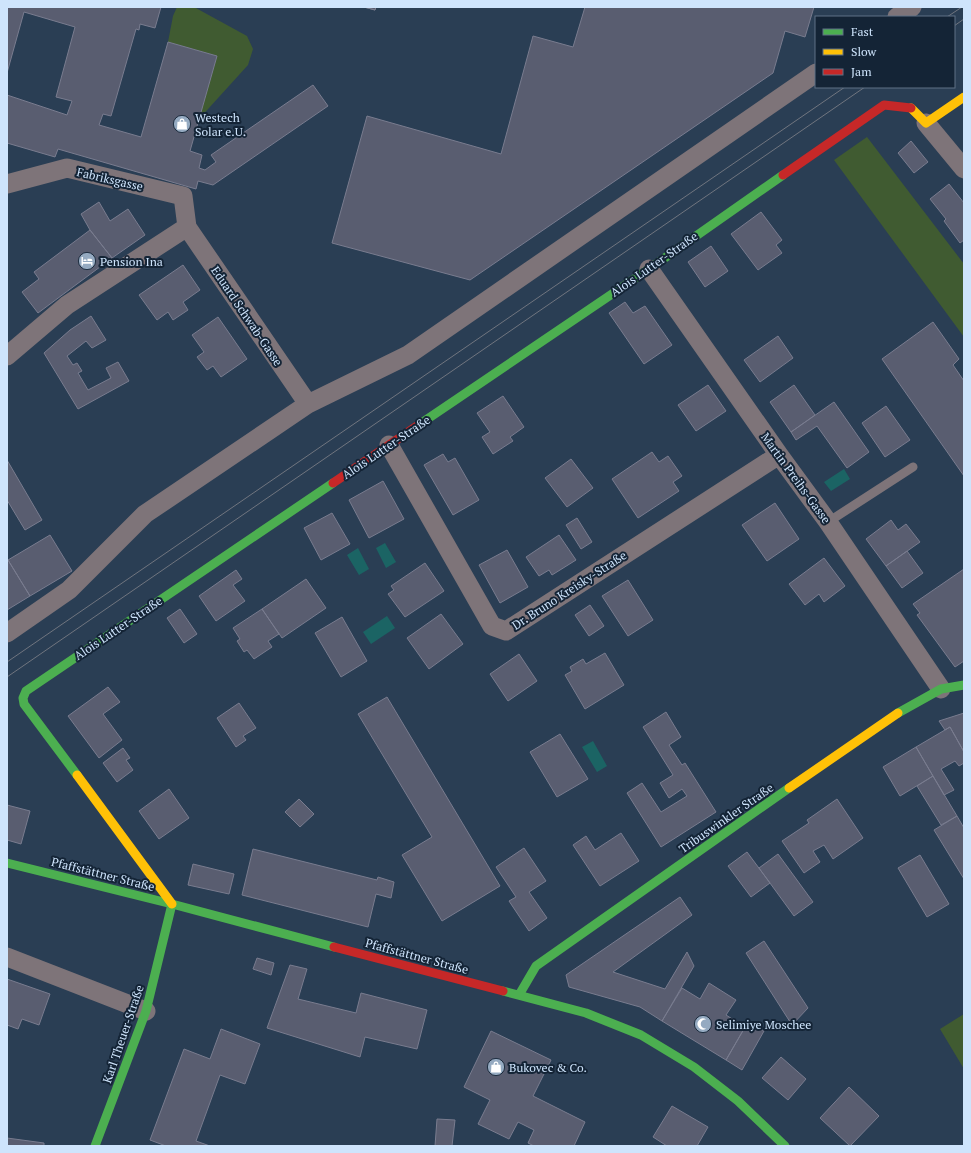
<svg xmlns="http://www.w3.org/2000/svg" width="971" height="1153" font-family="'PT Serif',serif">
<style>
.green{fill:#405b31}
.water{fill:#1b6464}
.building{fill:#595d70;stroke:#797c8f}
.lines{fill:none;stroke-linecap:round;stroke-linejoin:round}
.lane{stroke:#7e7479;stroke-width:9}
.street{stroke:#7e7479;stroke-width:19}
.fast{stroke:#4caf50;stroke-width:9}
.slow{stroke:#ffc107;stroke-width:9}
.jam{stroke:#c62828;stroke-width:9}
.tram{stroke:#70757f;stroke-width:1}
.labels{text-anchor:middle;dominant-baseline:central;stroke-width:4;stroke-linejoin:round;paint-order:stroke}
.poi-label{font-size:12px;fill:#cee4fc;stroke:#142436;text-anchor:start}
.street-label{font-size:12px;fill:#cee4fc;stroke:#142436}
</style>
<rect width="100%" height="100%" fill="#2a3e54"/>
<path class="green" d="M177,7H194L247,36L253,49L248,65L199,119L217,56L168,42L173,16Z
M867,137L964,264V337L834,160Z
M964,1014V1069L940,1029Z"/>
<path class="water" d="M844,469L850,479L831,491L824,482Z
M385,543L396,562L386,568L376,548Z
M358,548L369,569L359,575L347,555Z
M387,616L395,628L371,644L363,632Z
M593,741L607,766L597,772L582,747Z"/>
<path class="building" d="M7,7H161L155,28L140,24L139,30L136,29L111,116L103,114L99,125L141,137L168,42L217,56L190,151L202,155L199,168L205,170L216,162L211,155L313,85L328,106L213,185L198,181L196,189L58,149L55,157L7,143V95L67,115L72,101L56,97L75,27L24,12L7,73Z
M364,7H376L375,10Z
M364,7H376L375,10Z
M585,7H814L805,37L785,31L773,73L470,280L332,243L367,116L501,154L533,36L573,47Z
M911,141L928,162L914,173L898,153Z
M949,184L964,203V240L960,243L944,221L946,219L930,199Z
M99,202L110,221L128,209L145,235L112,258L90,230L81,214Z
M761,212L782,240L776,245L782,253L758,270L731,234Z
M90,230L112,258L38,313L22,292L39,279L34,272Z
M711,246L728,271L705,287L688,262Z
M183,265L200,290L183,302L188,310L173,320L168,312L157,320L139,295Z
M625,302L633,313L645,306L672,345L644,364L609,313Z
M91,316L106,340L92,348L86,341L67,356L73,365L77,363L82,371L78,373L88,390L111,378L106,368L118,362L129,381L78,409L44,353L70,330Z
M218,317L247,359L221,377L213,366L207,370L197,357L204,352L192,335Z
M933,322L959,359L953,365L964,381V476L882,359Z
M778,336L793,358L760,382L744,360Z
M708,385L726,411L696,431L678,405Z
M794,385L815,415L791,432L770,402Z
M503,396L524,427L510,437L513,441L493,454L482,437L490,432L477,413Z
M834,402L869,452L847,468L817,426L796,440L791,432Z
M886,406L910,440L885,457L862,423Z
M652,452L659,462L668,456L682,476L673,482L679,491L638,518L612,479Z
M443,454L448,462L455,458L479,500L453,515L424,465Z
M571,459L593,488L567,507L545,478Z
M7,460L42,520L25,530L7,500Z
M383,481L404,519L369,538L349,500Z
M775,503L799,539L767,561L742,525Z
M332,513L350,544L321,560L304,528Z
M577,518L592,542L581,549L566,525Z
M891,520L898,530L906,524L920,542L886,566L866,539Z
M50,535L72,571L30,596L8,560Z
M559,535L576,560L552,575L549,570L539,576L526,557Z
M507,550L528,587L500,603L479,565Z
M907,551L923,573L902,588L886,566Z
M824,558L845,586L824,602L819,594L805,605L789,584Z
M7,560H8L30,596L7,610Z
M425,563L444,591L405,617L388,594L394,590L391,586Z
M964,569V661L955,667L917,615L920,613L913,604Z
M236,570L242,579L233,585L245,601L216,621L199,596Z
M306,579L326,608L282,638L262,609Z
M628,580L653,620L628,636L602,596Z
M590,605L604,626L589,636L575,615Z
M180,609L197,634L184,643L167,618Z
M262,609L279,634L268,641L272,647L254,659L247,650L244,652L237,641L240,639L233,628Z
M441,614L463,644L429,669L407,638Z
M342,617L367,661L341,677L315,633Z
M605,653L624,685L585,709L565,675L572,671L570,667L583,659L586,664Z
M519,654L537,681L508,701L490,674Z
M108,687L120,702L103,714L122,740L99,758L68,716Z
M387,697L500,886L442,921L402,855L432,837L358,714Z
M239,703L256,728L243,736L246,740L236,747L217,718Z
M666,712L681,737L669,745L682,765L685,763L716,812L661,847L627,793L642,783L661,812L687,796L682,789L669,798L660,783L673,775L643,727Z
M964,713V752L950,727L945,730L939,721Z
M950,727L964,752V763L959,766L955,761L941,769L954,790L944,795L916,747Z
M560,734L588,779L557,797L530,752Z
M916,747L933,776L900,796L883,767Z
M123,748L130,758L126,760L133,770L117,782L103,763Z
M933,776L957,816L941,825L917,786Z
M169,789L189,818L159,839L139,811Z
M299,799L314,814L300,827L285,812Z
M837,799L863,838L833,859L824,845L813,851L820,862L804,873L782,841L809,823L807,820Z
M7,805L30,811L21,844L7,840Z
M957,816L964,828V879L934,830Z
M621,833L639,861L600,886L573,845L586,836L595,850Z
M524,848L546,881L529,892L547,918L529,931L509,901L516,897L496,867Z
M253,849L377,880L378,877L394,882L391,898L376,894L368,927L242,895Z
M747,852L770,883L751,897L728,866Z
M778,854L813,902L794,916L759,868Z
M920,855L949,904L927,917L898,868Z
M193,864L234,874L229,894L188,885Z
M680,897L692,915L613,972L665,989L687,952L694,966L662,1021L640,1007L569,987L566,975Z
M764,941L808,1008L792,1025L746,953Z
M257,958L274,963L271,975L253,969Z
M290,965L307,969L298,999L356,1013L361,993L427,1010L417,1049L365,1037L360,1057L267,1028Z
M7,979L50,994L39,1025L22,1019L18,1029L7,1025Z
M709,983L736,1000L726,1015L745,1027L726,1060L662,1021L682,988L700,999Z
M748,1022L764,1031L742,1070L726,1060Z
M221,1029L260,1044L245,1084L220,1075L196,1141L210,1146H166L150,1140L184,1049L210,1059Z
M491,1031L551,1060L533,1096L585,1122L574,1146H534L528,1143L534,1130L518,1122L509,1139L478,1124L490,1100L464,1087Z
M781,1057L806,1079L788,1100L762,1078Z
M849,1087L879,1116L850,1146L820,1118Z
M672,1106L708,1127L697,1146H667L653,1137Z
M437,1119L455,1120L452,1146H435Z
M7,1138L44,1143V1146H7Z"/>
<g class="lines">
<path class="lane" d="M828,522L913,467"/>
<path class="street" d="M897,17L912,7
M926,123L964,169
M7,184L67,168L183,196L187,227L308,404
M649,269L779,455L828,522L941,689
M7,356L67,305L187,227
M389,445L492,626L506,631L779,455
M7,633L69,590L145,514L308,404L408,355L816,73
M7,957L146,1011"/>
<path class="fast" d="M420,424L649,269L783,175
M898,713L941,689L964,685
M77,775L24,704L23,698L26,691L333,483
M7,863L172,904L334,947
M503,991L586,1013L641,1035L694,1067L738,1101L785,1146
M519,995L536,966L789,788
M95,1146L146,1011L172,904"/>
<path class="slow" d="M911,108L926,123L964,97
M77,775L172,904
M789,788L898,713"/>
<path class="jam" d="M783,175L884,105L911,108
M333,483L420,424
M334,947L503,991"/>
<path class="tram" d="M947,17L962,7
M954,26L964,19
M7,662L845,87
M7,677L865,87"/>
</g>
<defs>
<symbol id="shop-disc" viewBox="-11 -11 22 22"><circle r="9.5" fill="#95aac1" stroke="#142436"/><path d="M-5-2.5h2.3a2.7 3.5 0 0 1 5.4 0H5L5.5 6h-11ZM-1.5-2.5h3a1.5 2.3 0 0 0-3 0Z" fill="#fff"/></symbol>
<symbol id="hotel-disc" viewBox="-11 -11 22 22"><circle r="9.5" fill="#95aac1" stroke="#142436"/><path d="M-6-4.5h1.5V1H6V5H4.5V3h-9V5H-6ZM-4 0a1.8 1.8 0 1 1 3.6 0ZM.5 0V-2.5h3Q6-2.5 6 0Z" fill="#fff"/></symbol>
<symbol id="mosque-disc" viewBox="-11 -11 22 22"><circle r="9.5" fill="#95aac1" stroke="#142436"/><path d="M3.5-4.9A6 6 0 1 0 3.5 4.9A5 5 0 1 1 3.5-4.9Z" fill="#fff"/></symbol>
</defs>
<g fill-rule="evenodd">
<use href="#shop-disc" x="172" y="114" width="20" height="20"/>
<use href="#hotel-disc" x="77" y="251" width="20" height="20"/>
<use href="#mosque-disc" x="693" y="1014" width="20" height="20"/>
<use href="#shop-disc" x="486" y="1057" width="20" height="20"/>
</g>
<g class="labels">
<g class="poi-label">
<text x="195" y="117">Westech<tspan x="195" dy="14">Solar e.U.</tspan></text>
<text x="100" y="261">Pension Ina</text>
<text x="716" y="1024">Selimiye Moschee</text>
<text x="509" y="1067">Bukovec &amp; Co.</text>
</g>
<g class="street-label">
<text transform="translate(110 179) rotate(13)">Fabriksgasse</text>
<text transform="translate(654 264) rotate(-35)">Alois Lutter-Straße</text>
<text transform="translate(247 316) rotate(56)">Eduard Schwab-Gasse</text>
<text transform="translate(386 447) rotate(-34)">Alois Lutter-Straße</text>
<text transform="translate(796 478) rotate(54)">Martin Preihs-Gasse</text>
<text transform="translate(569 590) rotate(-33)">Dr. Bruno Kreisky-Straße</text>
<text transform="translate(118 628) rotate(-34)">Alois Lutter-Straße</text>
<text transform="translate(726 818) rotate(-35)">Tribuswinkler Straße</text>
<text transform="translate(103 874) rotate(14)">Pfaffstättner Straße</text>
<text transform="translate(417 956) rotate(15)">Pfaffstättner Straße</text>
<text transform="translate(123 1034) rotate(-71)">Karl Theuer-Straße</text>
</g>
</g>
<rect width="971" height="1153" fill="none" stroke="#cee4fc" stroke-width="16"/>
<rect x="815" y="16" width="140" height="72" fill="#142436" stroke="#5e7185"/>
<rect x="823" y="29" width="20" height="6" fill="#4caf50" stroke="#5e7185"/>
<text x="851" y="36" font-size="12" fill="#cee4fc">Fast</text>
<rect x="823" y="49" width="20" height="6" fill="#ffc107" stroke="#5e7185"/>
<text x="851" y="56" font-size="12" fill="#cee4fc">Slow</text>
<rect x="823" y="69" width="20" height="6" fill="#c62828" stroke="#5e7185"/>
<text x="851" y="76" font-size="12" fill="#cee4fc">Jam</text>
</svg>
